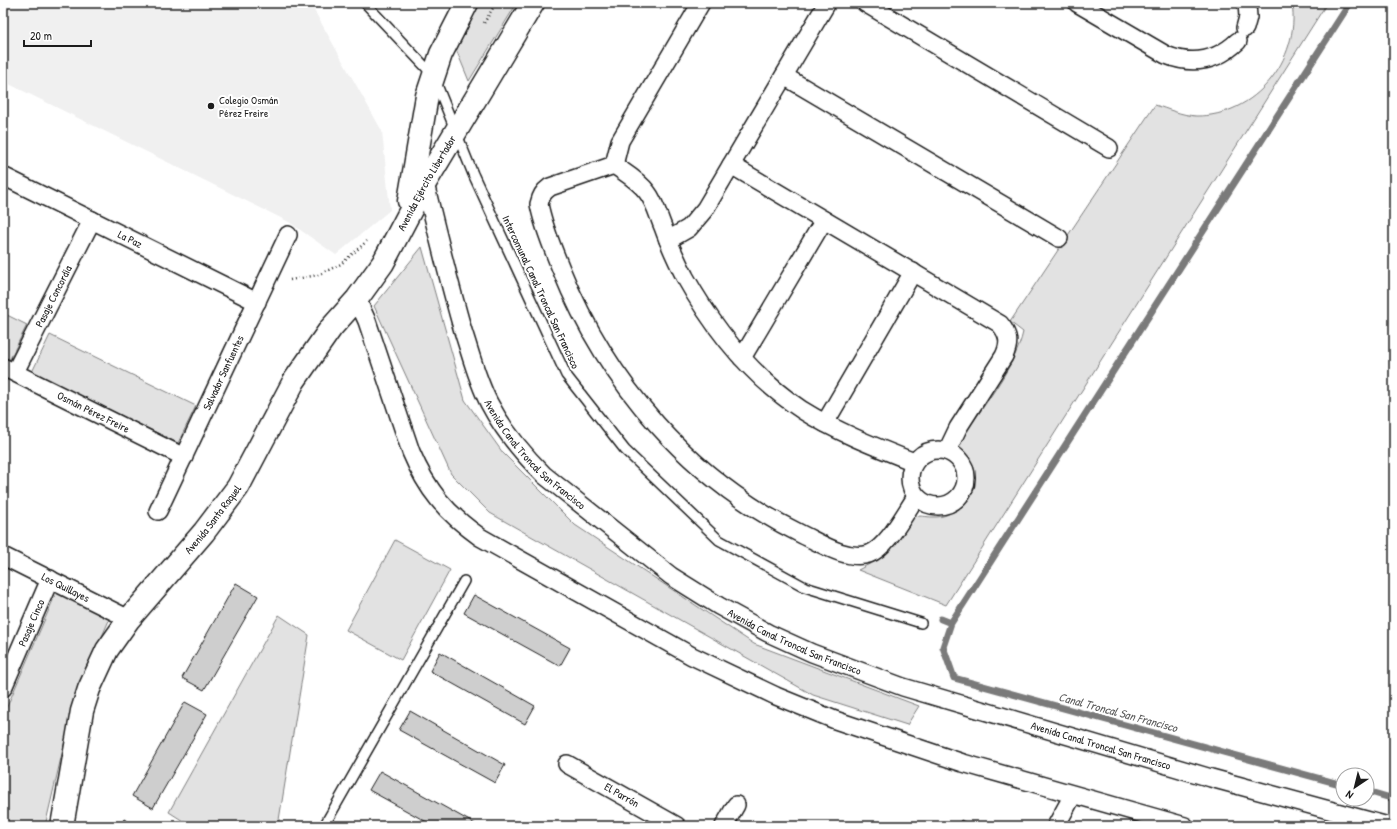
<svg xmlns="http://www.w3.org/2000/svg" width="1397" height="829" font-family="'Patrick Hand',sans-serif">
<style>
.built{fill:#f0f0f0}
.green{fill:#e2e2e2;stroke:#7f7f7f}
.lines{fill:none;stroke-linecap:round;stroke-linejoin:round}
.stream{stroke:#7a7a7a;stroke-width:7}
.building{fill:#cecece;stroke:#1c1c1c}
.lane-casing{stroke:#1c1c1c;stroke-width:12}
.street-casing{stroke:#1c1c1c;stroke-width:20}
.secondary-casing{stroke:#1c1c1c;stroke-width:25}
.path{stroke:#1c1c1c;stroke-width:2.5;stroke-dasharray:1 3;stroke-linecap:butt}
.lane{stroke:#fff;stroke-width:9}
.street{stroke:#fff;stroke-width:17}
.secondary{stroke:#fff;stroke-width:22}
.poi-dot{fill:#1c1c1c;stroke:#fff;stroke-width:1.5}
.labels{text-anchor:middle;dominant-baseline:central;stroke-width:4;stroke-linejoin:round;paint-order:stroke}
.poi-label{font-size:11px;fill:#1c1c1c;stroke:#fff;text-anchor:start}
.street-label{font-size:11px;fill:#1c1c1c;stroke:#fff}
.water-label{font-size:12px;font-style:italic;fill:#5a5a5a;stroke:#fff}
</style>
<rect width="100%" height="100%" fill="#fff"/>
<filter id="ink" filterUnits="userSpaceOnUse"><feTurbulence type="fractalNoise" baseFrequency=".025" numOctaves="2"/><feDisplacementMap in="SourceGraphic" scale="8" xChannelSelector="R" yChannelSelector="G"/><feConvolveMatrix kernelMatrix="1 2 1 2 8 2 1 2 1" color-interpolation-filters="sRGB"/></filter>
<g filter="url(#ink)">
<path class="built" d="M3,3H310L382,131L390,210L336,255L289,222L3,81Z"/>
<path class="green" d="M476,3H517L469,81L453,42Z
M1292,3H1327L946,605L858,570L879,559L914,517C921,515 926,517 933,517C955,518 966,500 972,482L957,445C977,414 1016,367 1023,332L1010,322L1155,105C1168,109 1181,115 1196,116C1254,117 1301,60 1292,3Z
M422,247L465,400L503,453L575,525L754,644L919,706L907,725L813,695L490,513L451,474L374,306Z
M3,313L27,325L9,361L3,358Z
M50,335L196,406L178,443L32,372Z
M395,540L450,570L401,660L346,630Z
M57,591L110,618L75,698L45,826H3V716Z
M279,615L309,635L278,826H191L169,812Z"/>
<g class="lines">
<path class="stream" d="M941,619L951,623L943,647L954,678L1343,785
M951,623L1350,3
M1367,791L1394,799"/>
</g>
<path class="building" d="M236,583L258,596L204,690L182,678Z
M474,595L570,648L560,666L464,613Z
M440,652L535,706L525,724L430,671Z
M185,702L207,714L153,808L132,796Z
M410,711L505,765L495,783L399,730Z
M380,771L475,824L474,826H434L369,790Z
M124,819L136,826H120Z
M961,820L972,826H958Z"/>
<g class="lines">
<defs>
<path id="lane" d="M365,3L433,75L473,174L566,375L625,450L719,540L805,587L921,623
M324,826L464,581"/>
<g id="street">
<path d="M865,3L1109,148"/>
<path d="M1077,3L1166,55C1193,66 1217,61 1238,41"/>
<path d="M1245,28L1248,17L1247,3"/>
<path d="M784,76L1059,238"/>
<path d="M614,165L550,187C543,192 541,196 539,204C543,226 553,249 561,269C607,383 690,480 801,534C820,543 847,561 869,554C887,548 905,513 916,497"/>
<path d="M614,165C625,173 638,180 647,192C655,202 658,215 663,227C669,244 677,261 685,277C714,329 752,377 802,410C837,432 876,447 914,462"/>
<path d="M614,165L620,141L701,3"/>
<path d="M731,165L1000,324C1009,335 1010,343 1004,356L958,428L947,451"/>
<path id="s1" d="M3,176L257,302"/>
<path id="s2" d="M425,183C437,233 449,282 463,331C471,355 477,380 489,403C503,430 522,453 544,475L671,576L719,606L768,633L812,653L903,687L1211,778L1388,826"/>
<path d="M668,240L689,228L705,209L827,3"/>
<path d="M357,299L367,321L411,452C427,490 446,513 480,537L692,656L776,696L835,720L963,763L1185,826"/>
<path d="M742,358L824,220"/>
<path id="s3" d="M3,367L184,457"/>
<path id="s4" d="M15,372L92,220"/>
<path d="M825,423L913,272"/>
<circle cx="938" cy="478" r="28"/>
<path id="s5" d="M158,511L288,235"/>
<path id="s6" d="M3,556L129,619"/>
<path id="s7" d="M3,688L50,579"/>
<path id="s8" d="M567,764L677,826"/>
<path d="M724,826L736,805"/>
<path d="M1056,826L1073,795"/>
</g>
<g id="secondary">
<path d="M409,201L427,96L441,54L467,3"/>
<path id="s9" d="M62,826L82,711L89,689L107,650L129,619L204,532L238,487L294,381L331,328L357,299L383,263L425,183L533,3"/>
</g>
</defs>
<use href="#lane" class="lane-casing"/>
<use href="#street" class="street-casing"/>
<use href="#secondary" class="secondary-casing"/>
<path class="path" d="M484,23L496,3
M290,280L318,275L341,264L367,241"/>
<use href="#lane" class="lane"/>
<use href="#street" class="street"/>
<use href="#secondary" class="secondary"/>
</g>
</g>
<circle class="poi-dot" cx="211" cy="106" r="4"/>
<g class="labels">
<g class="poi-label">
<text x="219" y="100">Colegio Osmán<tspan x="219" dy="13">Pérez Freire</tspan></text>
</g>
<g class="street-label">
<text stroke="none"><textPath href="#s9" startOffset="751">Avenida Ejército Libertador</textPath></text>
<text stroke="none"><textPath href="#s1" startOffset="142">La Paz</textPath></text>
<text transform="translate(541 292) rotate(65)">Intercomunal Canal Troncal San Francisco</text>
<text stroke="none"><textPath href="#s4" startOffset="85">Pasaje Concordia</textPath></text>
<text stroke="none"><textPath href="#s5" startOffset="153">Salvador Sanfuentes</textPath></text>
<text stroke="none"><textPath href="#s3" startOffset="101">Osmán Pérez Freire</textPath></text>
<text stroke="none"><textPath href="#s2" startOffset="299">Avenida Canal Troncal San Francisco</textPath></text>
<text stroke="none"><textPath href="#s9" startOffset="351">Avenida Santa Raquel</textPath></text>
<text stroke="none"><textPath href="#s6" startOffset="70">Los Quillayes</textPath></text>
<text stroke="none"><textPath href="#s7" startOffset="71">Pasaje Cinco</textPath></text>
<text stroke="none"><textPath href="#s2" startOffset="623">Avenida Canal Troncal San Francisco</textPath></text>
<text stroke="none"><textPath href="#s2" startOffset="947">Avenida Canal Troncal San Francisco</textPath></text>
<text stroke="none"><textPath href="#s8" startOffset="63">El Parrón</textPath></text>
</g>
<g class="water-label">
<text transform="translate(1118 712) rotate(15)">Canal Troncal San Francisco</text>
</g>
</g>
<rect width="1397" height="829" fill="none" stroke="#fff" stroke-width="16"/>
<rect x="8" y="8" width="1381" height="813" fill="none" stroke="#1c1c1c" stroke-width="1.5" filter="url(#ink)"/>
<g transform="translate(1355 787) rotate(215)"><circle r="19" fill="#ffffff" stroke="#a4a4a4"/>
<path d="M0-3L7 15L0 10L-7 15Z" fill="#1c1c1c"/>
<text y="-6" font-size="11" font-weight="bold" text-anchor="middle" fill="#1c1c1c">N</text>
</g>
<path d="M24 40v6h67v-6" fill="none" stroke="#1c1c1c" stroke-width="2"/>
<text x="30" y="40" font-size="12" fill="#1c1c1c" stroke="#ffffff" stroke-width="3" paint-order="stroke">20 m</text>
</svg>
